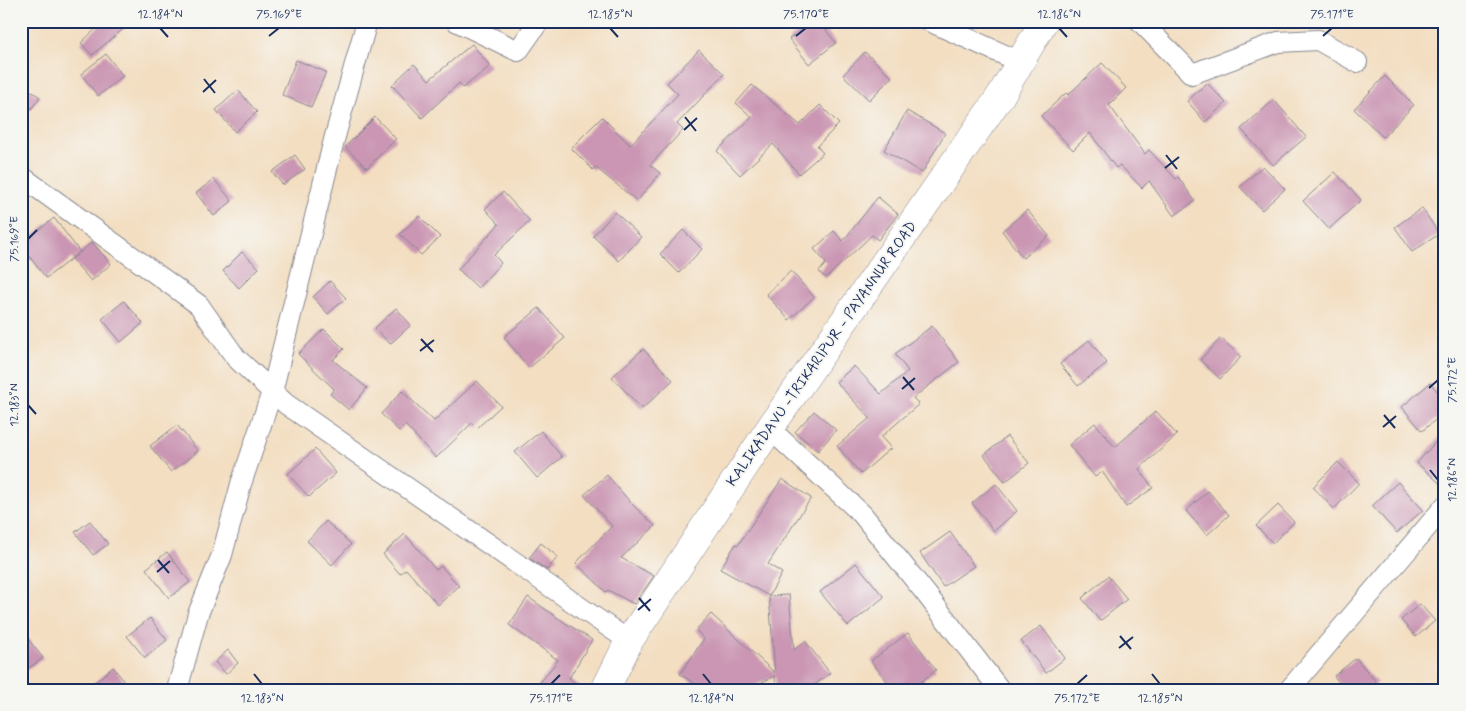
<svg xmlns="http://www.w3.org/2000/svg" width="1466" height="711" font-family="Mynerve,sans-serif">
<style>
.building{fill:#ca96b3}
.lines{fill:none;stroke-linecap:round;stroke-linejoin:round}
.minor-casing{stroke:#878690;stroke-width:22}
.secondary-casing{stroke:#878690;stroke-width:29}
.minor{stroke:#fff;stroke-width:20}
.secondary{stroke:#fff;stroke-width:28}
.ticks{fill:none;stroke:#1b2f5e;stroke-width:2}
.labels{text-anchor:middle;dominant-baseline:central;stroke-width:4;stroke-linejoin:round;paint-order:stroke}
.street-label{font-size:15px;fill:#1b2f5e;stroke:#f6f6f2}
.neatline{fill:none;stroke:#1b2f5e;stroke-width:2}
.ticks-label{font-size:12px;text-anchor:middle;fill:#1b2f5e}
</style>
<rect width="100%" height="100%" fill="#f6f6f2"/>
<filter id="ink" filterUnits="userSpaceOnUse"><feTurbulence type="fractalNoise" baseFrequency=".02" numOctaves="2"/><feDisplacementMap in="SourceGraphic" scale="10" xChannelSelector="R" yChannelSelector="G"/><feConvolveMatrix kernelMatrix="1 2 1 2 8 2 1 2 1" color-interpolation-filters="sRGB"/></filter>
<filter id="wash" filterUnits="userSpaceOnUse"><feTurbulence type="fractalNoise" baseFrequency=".0096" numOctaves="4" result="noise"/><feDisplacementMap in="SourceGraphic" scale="20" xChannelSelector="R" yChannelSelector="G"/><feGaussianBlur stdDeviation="1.12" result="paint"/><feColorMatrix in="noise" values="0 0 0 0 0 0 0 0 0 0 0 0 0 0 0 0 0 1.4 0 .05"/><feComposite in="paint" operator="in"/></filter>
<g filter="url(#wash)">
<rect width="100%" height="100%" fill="#f3dec1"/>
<g id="blocks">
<path class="building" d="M104,21H133L92,55L81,43Z
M812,21H819L836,43L809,64L789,39Z
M472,44L490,66L463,88L459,83L422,118L392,85L414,64L429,80Z
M699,50L724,74L677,124L683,130L650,165L660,173L637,201L595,167L593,170L571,148L602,117L630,145L678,94L667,83Z
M865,52L892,77L869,100L843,75Z
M106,54L123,76L98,96L81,74Z
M296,60L326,72L311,107L282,95Z
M1102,63L1126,88L1109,105L1145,154L1149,150L1176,179L1178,177L1195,201L1174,216L1149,181L1142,188L1120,165L1116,168L1090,133L1073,150L1041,116L1066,93L1068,95Z
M1385,76L1414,105L1383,137L1354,109Z
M1207,83L1226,103L1205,122L1187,101Z
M21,84L40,97L21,123Z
M752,85L800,125L820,105L839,124L817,146L823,153L799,174L773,144L740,175L717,151L752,117L736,103Z
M238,90L257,112L235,132L216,110Z
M1274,100L1306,137L1273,165L1241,129Z
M907,111L945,133L922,173L884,150Z
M375,117L396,139L367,168L345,147Z
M295,155L305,169L283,185L272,172Z
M1263,166L1285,189L1262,210L1240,187Z
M1335,172L1361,200L1329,229L1303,201Z
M214,179L232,201L214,216L196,193Z
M503,192L530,221L494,255L501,263L478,288L458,269L499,224L485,209Z
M878,197L898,214L878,240L872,235L826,278L819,272L826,263L814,249L834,231L843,241Z
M1422,208L1439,234L1412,252L1395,227Z
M1027,210L1049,236L1023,258L1002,231Z
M615,212L641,237L619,261L593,236Z
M419,216L440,237L421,255L400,234Z
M54,218L80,252L46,278L21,246V244Z
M683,230L702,249L679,273L660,254Z
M92,242L111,264L91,281L72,259Z
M242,252L259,268L239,288L223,271Z
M791,271L814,297L789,320L766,294Z
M330,281L346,298L328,314L313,297Z
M124,301L143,323L121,342L102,319Z
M396,308L411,325L390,344L375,328Z
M539,308L565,338L529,368L504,337Z
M932,326L959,362L913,398L919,404L881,437L891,448L861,474L837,446L870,418L836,382L854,366L881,394L908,371L895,354Z
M324,329L344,349L333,360L367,388L349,410L330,394L334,389L298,354Z
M1221,338L1241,357L1220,379L1200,360Z
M1089,340L1107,363L1078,386L1060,364Z
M643,349L673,380L642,409L612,377Z
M477,381L501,406L477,428L472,423L436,458L405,425L399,431L381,414L402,391L434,421Z
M1430,383L1445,400V412L1422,431L1402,407Z
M814,411L836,430L818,451L795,432Z
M1156,411L1177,435L1139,469L1153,488L1126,507L1102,471L1095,477L1069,445L1095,423L1115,447Z
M177,425L198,451L171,472L150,446Z
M541,431L562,457L537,478L515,452Z
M1445,431V488L1417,463Z
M1007,436L1029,463L1005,482L984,455Z
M315,449L336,473L309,497L288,474Z
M1338,462L1359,483L1334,509L1313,487Z
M607,475L631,503L655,526L621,558L654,576L634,604L608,590L606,592L576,563L612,526L584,495Z
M782,479L811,498L768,564L782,573L769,596L720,569L736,544L738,545Z
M1398,482L1423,510L1397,533L1372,506Z
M996,484L1017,511L994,531L972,503Z
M1208,491L1229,515L1207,535L1186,511Z
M1278,505L1294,522L1273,543L1256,526Z
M90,521L108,544L93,555L75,532Z
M326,521L351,544L332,565L307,541Z
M950,532L974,566L943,587L920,553Z
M405,534L436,570L441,566L459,586L438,605L406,569L400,574L383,554Z
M541,543L558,557L547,570L529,558Z
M167,552L190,582L169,598L146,569Z
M856,563L884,597L848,626L820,592Z
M1108,576L1127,599L1100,621L1082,598Z
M789,595L794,650L805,641L830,673L808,690H776L775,676L745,690H704L680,674L704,639L696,630L711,614L775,673L769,596Z
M528,597L558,618L592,640L569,678L584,690H534L558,660L509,625Z
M1420,604L1435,621L1416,637L1401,620Z
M150,618L167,640L145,658L127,636Z
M1041,626L1065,658L1046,673L1021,641Z
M21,630L43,658L21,674Z
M908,633L936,670L911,690H894L871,661Z
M228,650L238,663L226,674L215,662Z
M1356,658L1377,683L1369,690H1345L1334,676Z
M113,667L131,690H85Z"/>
</g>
</g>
<g filter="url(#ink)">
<use href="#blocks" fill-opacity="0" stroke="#878690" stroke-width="1"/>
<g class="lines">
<defs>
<path id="minor" d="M456,21L518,51L539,21
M929,21L1020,62
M1140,21L1192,74L1278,42L1318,40L1357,62
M21,176L199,305L236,358L286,404L629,641
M770,429L862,514L927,595L1000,690
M177,690L198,614L222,555L241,484L272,392L334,140L367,21
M1289,690L1445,506"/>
<path id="secondary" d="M605,690L629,641L772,425L1001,95L1044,21"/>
</defs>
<use href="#minor" class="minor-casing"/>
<use href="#secondary" class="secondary-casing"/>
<use href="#minor" class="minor"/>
<use href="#secondary" class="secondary"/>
</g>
</g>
<path class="ticks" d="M160,28L168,37M610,28L618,37M1059,28L1067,37M269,36L279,28M796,36L806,28M1323,36L1332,28M204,79L215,93M203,92L216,80M685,117L696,131M684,130L697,118M1166,155L1177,169M1165,168L1179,157M28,239L37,230M421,339L433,352M420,351L434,340M903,377L914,390M1429,388L1438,380M902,389L915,378M28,405L36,414M1384,415L1395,428M1383,427L1396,416M1430,470L1438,480M158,560L169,573M157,572L170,561M639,598L650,611M638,610L651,599M1120,636L1131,649M1119,648L1133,637M254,674L262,684M703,674L711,684M1152,674L1160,684M551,684L560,675M1077,684L1087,675"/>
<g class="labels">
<g class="street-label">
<text transform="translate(822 354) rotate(-55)">KALIKADAVU -TRIKARIPUR - PAYANNUR ROAD</text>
</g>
</g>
<rect width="1466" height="711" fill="none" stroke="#f6f6f2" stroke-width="55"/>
<rect x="28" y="28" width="1410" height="656" class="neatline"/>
<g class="ticks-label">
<text x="160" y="18">12.184°N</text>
<text x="279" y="18">75.169°E</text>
<text x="610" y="18">12.185°N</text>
<text x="806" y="18">75.170°E</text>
<text x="1059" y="18">12.186°N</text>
<text x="1332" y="18">75.171°E</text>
<text transform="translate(14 239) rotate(-90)" y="4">75.169°E</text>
<text transform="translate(1452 380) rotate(-90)" y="4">75.172°E</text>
<text transform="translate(14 405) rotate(-90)" y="4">12.183°N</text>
<text transform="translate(1452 480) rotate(-90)" y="4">12.186°N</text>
<text x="262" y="702">12.183°N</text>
<text x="551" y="702">75.171°E</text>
<text x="711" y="702">12.184°N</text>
<text x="1077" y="702">75.172°E</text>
<text x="1160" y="702">12.185°N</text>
</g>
</svg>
